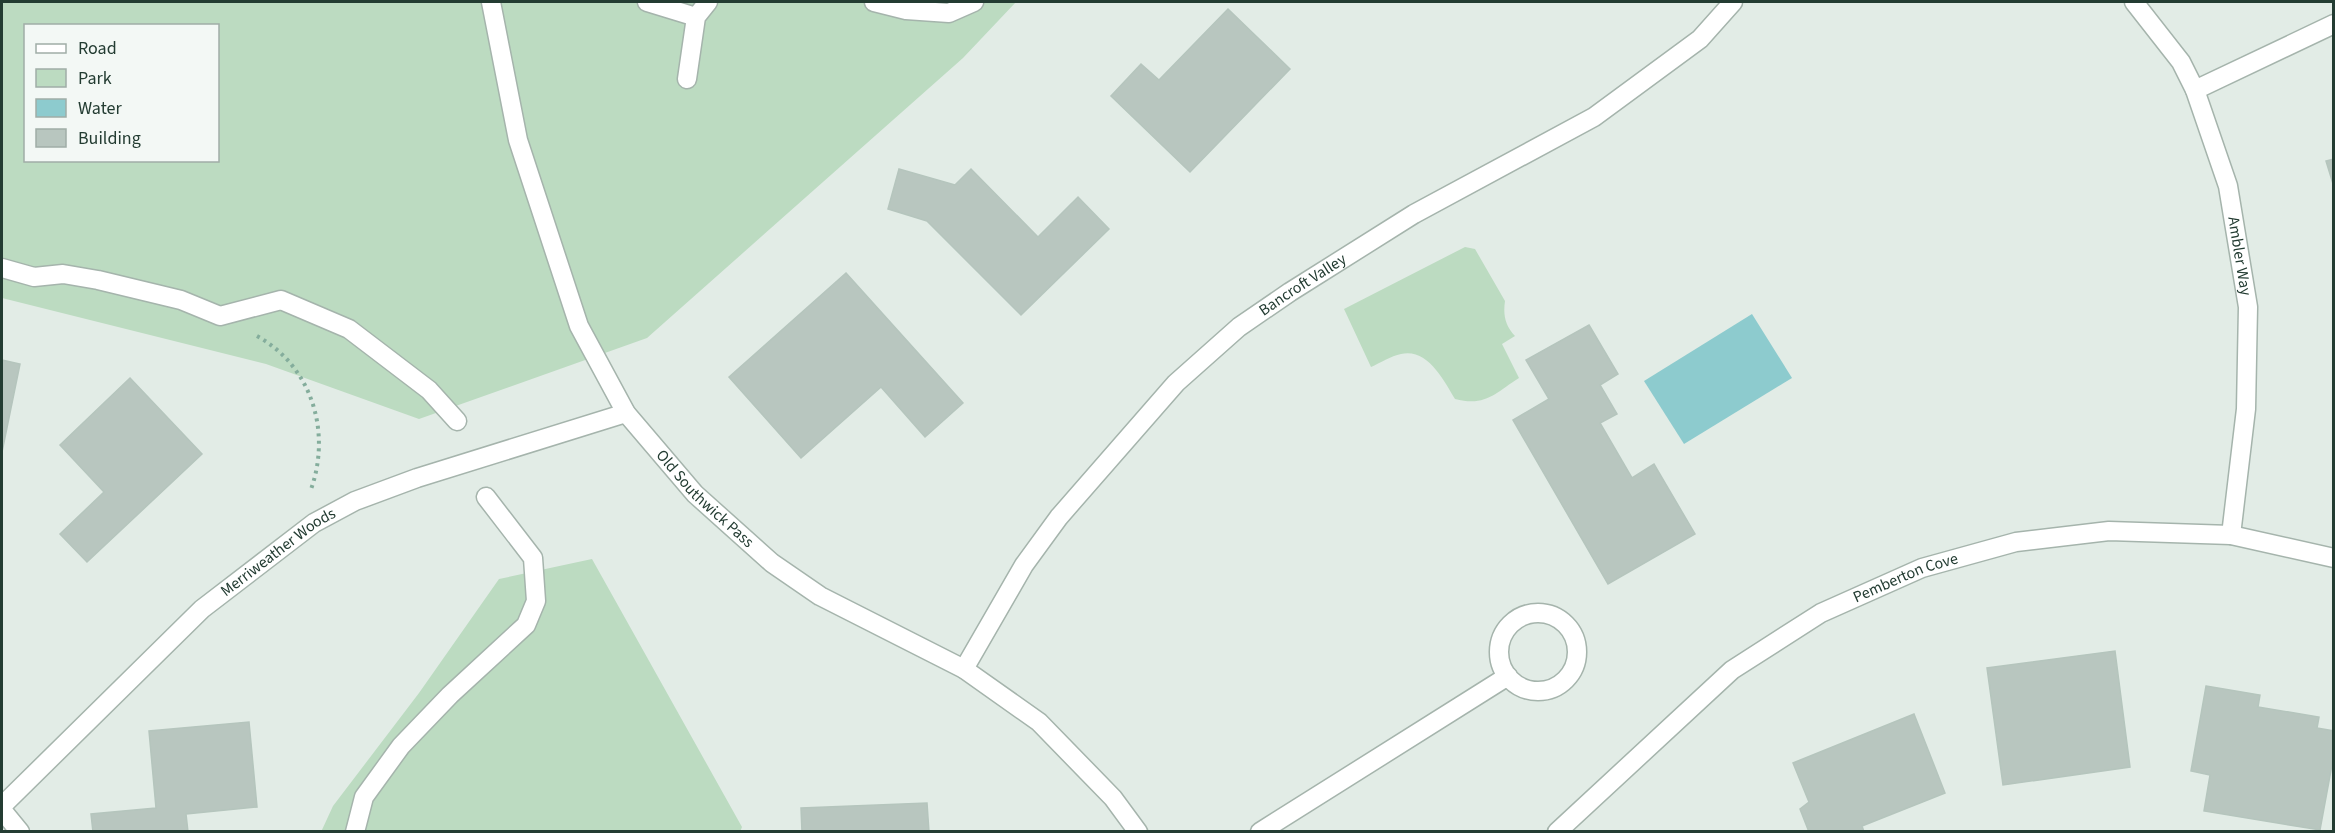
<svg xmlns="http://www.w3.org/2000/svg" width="2335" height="833" font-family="'Source Sans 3',sans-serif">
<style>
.green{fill:#bcdbc1;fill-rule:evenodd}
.water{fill:#8dcbce}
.building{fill:#b8c6bf;stroke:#b5c5bd;stroke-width:1.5}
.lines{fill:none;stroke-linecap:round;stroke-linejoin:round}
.lane-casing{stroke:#a5b4ac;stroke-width:21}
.street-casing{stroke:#a5b4ac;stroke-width:21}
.path{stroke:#84ad9c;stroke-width:4;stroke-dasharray:3 4.5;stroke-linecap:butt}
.lane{stroke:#fff;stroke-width:18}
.street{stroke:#fff;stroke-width:18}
.labels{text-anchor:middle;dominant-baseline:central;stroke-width:4.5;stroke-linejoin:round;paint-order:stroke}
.street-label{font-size:16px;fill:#233c32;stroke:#f3f8f5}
</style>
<rect width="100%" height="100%" fill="#e2ece6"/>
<path class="green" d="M2,2H1016L963,58L647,338L419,419L266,364L2,298ZM26,26H218V160H26Z
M1465,247L1475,249L1505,301C1503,315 1505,325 1515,336L1502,344L1519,378C1495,393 1486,407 1455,399C1444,381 1428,348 1401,354C1391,356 1380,363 1371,367L1344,309Z
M592,559L742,827L740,832H321L333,806L419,693L499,579Z"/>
<path class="water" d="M1752,314L1792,378L1684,444L1644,381Z"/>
<path class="building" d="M1228,9L1290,69L1190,172L1111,96L1141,64L1159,80Z
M2334,159V187L2326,161Z
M899,169L955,185L971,169L1038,237L1078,197L1109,229L1021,315L927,221L888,209Z
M846,273L963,403L925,437L881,387L801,458L729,377Z
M1589,325L1618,374L1600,385L1617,414L1600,423L1632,478L1654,464L1695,534L1608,584L1513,420L1549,399L1526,360Z
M2,360L20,364L2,452Z
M130,378L202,454L87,562L60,534L104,492L60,445Z
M2115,651L2130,767L2003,785L1987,668Z
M2206,686L2260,695L2258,707L2319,717L2317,728L2334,731V754L2320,830L2204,811L2210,775L2191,771Z
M1914,714L1945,793L1862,826L1864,832H1809L1800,809L1809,802L1793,763Z
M249,722L257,807L186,814L188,832H93L91,814L156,808L149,731Z
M927,803L929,832H802L801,808Z"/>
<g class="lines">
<defs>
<path id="lane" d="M647,2L696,17L687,79
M874,2L906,10L949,13L974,2
M696,17L708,2
M2,268L34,277L63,274L98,280L181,300L220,316L281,300L349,329L429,390L457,421
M1499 652a39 39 0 1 1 78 0a39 39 0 1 1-78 0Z
M355,832L364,797L401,746L450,695L526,625L536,601L533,558L486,497
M1260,832L1508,676"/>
<g id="street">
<path id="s1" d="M491,2L518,140L579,326L626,413L695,494L772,563L820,596L964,669L1039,722L1113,798L1138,832"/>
<path id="s2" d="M2134,2L2181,62L2195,90L2228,186L2248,307L2246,409L2231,535"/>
<path d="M2195,90L2334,24"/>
<path id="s3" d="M964,669L1024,565L1059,517L1176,383L1239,327L1290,292L1414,214L1594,117L1700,39L1733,2"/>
<path id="s4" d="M2,806L202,609L314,523L355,501L417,478L626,413"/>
<path d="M2,810L20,832"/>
<path id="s5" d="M1557,832L1732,670L1821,613L1922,568L2016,542L2109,531L2231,535L2334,558"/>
</g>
</defs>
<use href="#lane" class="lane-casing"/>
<use href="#street" class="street-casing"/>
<path class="path" d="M257,336C313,367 332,434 310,492"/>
<use href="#lane" class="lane"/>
<use href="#street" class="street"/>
</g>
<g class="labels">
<g class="street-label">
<text stroke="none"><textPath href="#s2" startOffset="280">Ambler Way</textPath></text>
<text stroke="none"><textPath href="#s3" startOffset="518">Bancroft Valley</textPath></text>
<text stroke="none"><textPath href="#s1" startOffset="552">Old Southwick Pass</textPath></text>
<text stroke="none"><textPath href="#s4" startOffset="376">Merriweather Woods</textPath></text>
<text stroke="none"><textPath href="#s5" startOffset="436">Pemberton Cove</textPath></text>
</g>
</g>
<rect width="2335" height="833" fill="none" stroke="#233c32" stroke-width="6"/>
<rect x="24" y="24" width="195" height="138" fill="#f3f8f5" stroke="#a0ada7" stroke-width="1.5"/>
<rect x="36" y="44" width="30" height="9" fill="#ffffff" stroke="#a0ada7" stroke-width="1.5"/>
<text x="78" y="54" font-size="18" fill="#233c32">Road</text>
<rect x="36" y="69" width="30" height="18" fill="#bcdbc1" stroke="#a0ada7" stroke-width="1.5"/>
<text x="78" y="84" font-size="18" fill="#233c32">Park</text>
<rect x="36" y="99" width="30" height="18" fill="#8dcbce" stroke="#a0ada7" stroke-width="1.5"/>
<text x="78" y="114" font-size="18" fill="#233c32">Water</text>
<rect x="36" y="129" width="30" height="18" fill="#b8c6bf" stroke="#a0ada7" stroke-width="1.5"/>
<text x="78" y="144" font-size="18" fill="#233c32">Building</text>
</svg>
